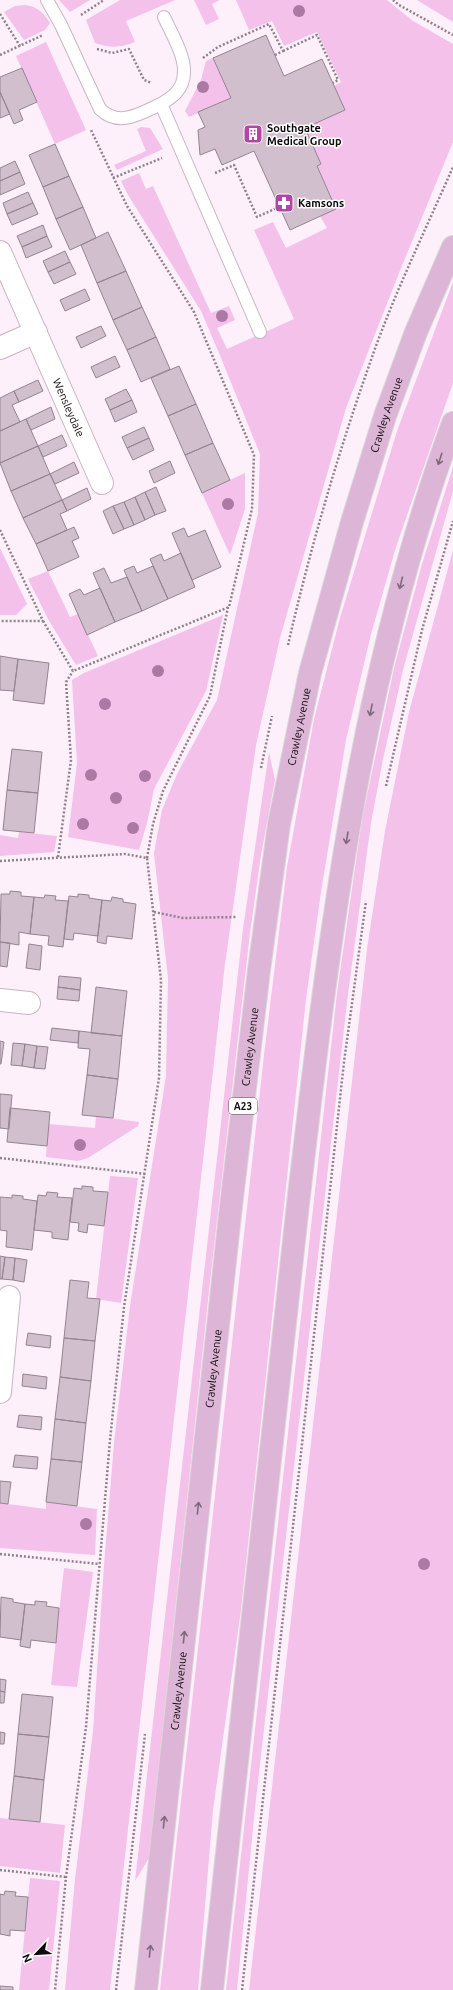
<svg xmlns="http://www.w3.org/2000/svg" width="453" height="1990" font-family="Ubuntu,sans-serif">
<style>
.green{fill:#f3c1e9}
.building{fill:#d1bfcd;stroke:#948491}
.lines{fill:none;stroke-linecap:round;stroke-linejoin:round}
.service-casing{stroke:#c7b6c3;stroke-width:14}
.minor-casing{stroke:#c7b6c3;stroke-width:24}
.primary-casing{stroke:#d9d8d8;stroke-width:24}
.path{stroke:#8c828a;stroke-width:2.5;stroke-dasharray:2 2;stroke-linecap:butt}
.service{stroke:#fff;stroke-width:12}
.minor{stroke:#fff;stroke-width:22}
.primary{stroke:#ddb5d6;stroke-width:22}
.tree{fill:#ac79a5}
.oneway{stroke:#80687c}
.labels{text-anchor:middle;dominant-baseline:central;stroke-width:3;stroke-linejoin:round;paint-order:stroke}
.shield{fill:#fff;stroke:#575456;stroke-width:1}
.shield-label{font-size:10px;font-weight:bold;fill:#0f0a0e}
.poi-label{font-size:11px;font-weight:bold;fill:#0f0a0e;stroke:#fff;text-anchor:start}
.street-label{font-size:11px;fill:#0f0a0e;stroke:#fff}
</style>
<rect width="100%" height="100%" fill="#fef0fb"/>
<path class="green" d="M59,0H90L70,12Z
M120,0H175L126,21L135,42C120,48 110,48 95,43L86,20Z
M194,0H220L212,4L219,19L206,25Z
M236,0H387L413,21L453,44V142L399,273L346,408L280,638L256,745L225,964L110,1990H65L75,1879L93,1731L104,1565L114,1443L130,1306L166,1076L168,978L154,853L162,810L177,774L217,700L258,513L260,454L219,353L201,311L128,195L121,181L139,173L146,189L153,186L211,313L229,306L235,320L217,328L227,349L294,319L254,230L273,222L286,248L327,228L320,216L336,209L317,166L321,164L305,128L334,86L341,82L317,32L284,46L272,21L249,30Z
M417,0H453V22Z
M25,5C38,7 43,12 50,23L45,30L24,40L4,12L15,6Z
M46,42L86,130L55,144L16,56Z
M213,58L231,98L189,117L185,111L201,80L206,61Z
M141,127L150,128L163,149L117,170L114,165L146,151L137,129Z
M453,282V383L396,547L371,634L346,740L321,892L306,999L241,1610L213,1810L198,1990H160L264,1055L287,867L314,719L340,618L397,431Z
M453,467V491L403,670L383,759L371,823L348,994L325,1195L255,1808L237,1990H226L337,993L362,819L394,668L422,564Z
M245,473V509L230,555L202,493Z
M0,548L27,604L16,615H0Z
M453,550V1990H249L367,949L385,831L409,712Z
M48,571L70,617L78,614L98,656L76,665L48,619L28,579Z
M223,615L206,691L154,789L147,823L139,850L68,837L77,763L72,680L84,673Z
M269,752L275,780L261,855L250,933L209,1291L149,1858L135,1881L243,929Z
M19,832L57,836L54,852L0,856V835L18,838Z
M96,1116L139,1122L138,1126L88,1158L78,1161L46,1157L48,1124L95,1128Z
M110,1176L138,1178L121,1303L96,1299Z
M46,1502L97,1509L95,1555L0,1548V1503L46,1509Z
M64,1568L93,1572L77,1687L51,1685Z
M0,1818L65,1825L60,1873L0,1866Z
M30,1878L60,1881L49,1990H19Z"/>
<path class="building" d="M266,35L284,76L322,59L345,110L305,128L321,164L317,166L336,209L290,230L254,151L222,165L215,149L200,155L198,130L205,127L198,112L231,98L213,58Z
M22,68L37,102L19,110L23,120L14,124L0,92V77Z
M0,92L10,114L0,118Z
M55,144L69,176L43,187L29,155Z
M15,161L20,172L0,181V168Z
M20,172L25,184L0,195V181Z
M69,176L83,207L56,219L43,187Z
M28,192L33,203L7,214L3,203Z
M33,203L38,214L12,225L7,214Z
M83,207L96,238L70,250L56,219Z
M43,225L47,236L22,247L17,236Z
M108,232L126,271L97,283L81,245Z
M47,236L52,247L26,258L22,247Z
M65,251L70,262L48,272L43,261Z
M70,262L76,274L54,284L48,272Z
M126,271L142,307L113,320L97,283Z
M85,289L90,300L65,311L60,300Z
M142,307L156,337L127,350L113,320Z
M101,326L106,336L81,348L76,337Z
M156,337L170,369L141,382L127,350Z
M115,356L120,367L96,378L91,367Z
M179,366L196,404L168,416L151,378Z
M38,380L43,391L19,402L14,391Z
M126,389L132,400L110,410L105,399Z
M14,391L19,402L12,405L20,422L0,431V398Z
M132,400L137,412L115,422L110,410Z
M196,404L213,443L185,455L168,416Z
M51,407L55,419L31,430L26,419Z
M26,419L38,446L0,463V431Z
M144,427L149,438L127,448L122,437Z
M62,435L67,446L43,457L38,446Z
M149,438L154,450L133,460L127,448Z
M213,443L230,480L202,493L185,455Z
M38,446L50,474L11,491L0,463Z
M170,461L175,473L154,483L149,471Z
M74,462L79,473L55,484L50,474Z
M50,474L62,500L23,518L11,491Z
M156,487L166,511L155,515L145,492Z
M87,488L91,499L67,511L62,500Z
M145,492L155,515L145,520L135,497Z
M135,497L145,520L134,525L124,502Z
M62,500L67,511L60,514L67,530L36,544L23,518Z
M124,502L134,525L124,529L113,506Z
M113,506L124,529L113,534L103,511Z
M74,527L79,538L72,541L79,557L48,571L36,544Z
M184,528L188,537L205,530L221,567L192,580L172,533Z
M181,553L195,587L168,599L150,559L161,554L164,561Z
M134,566L137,573L153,566L168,599L142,611L124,570Z
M104,568L111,583L127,577L142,611L115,622L93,573Z
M100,588L115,622L87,635L69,594L80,589L84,595Z
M0,656L18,659L14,691L0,690Z
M18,659L49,663L44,704L13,700Z
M12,749L42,752L38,793L7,790Z
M7,790L38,793L34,833L3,830Z
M10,891L21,892V896L34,897L30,934L19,932V945L0,942L1,894H10Z
M78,894L89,895V898L102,900L98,936L74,933L73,940L64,939L69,896L78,897Z
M45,895L56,896L55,900L68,901L63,947L48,945L49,936L30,934L34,897L44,898Z
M112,897L123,899V902L136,904L132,939L107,936L106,944L97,942L102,900L111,901Z
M0,942L10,943L7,967L0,966Z
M29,944L42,946L40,970L26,968Z
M59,976L81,978L80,990L58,987Z
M58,987L80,990L79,1001L57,999Z
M96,987L127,991L122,1036L91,1033Z
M52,1028L79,1031L78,1043L50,1040Z
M79,1031L122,1036L118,1079L87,1075L90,1049L78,1048Z
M0,1041L4,1042L1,1064H0Z
M13,1043L25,1044L22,1066L11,1065Z
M25,1044L37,1046L34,1068L22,1066Z
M37,1046L48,1047L45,1069L34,1068Z
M87,1075L118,1079L113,1118L82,1115Z
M0,1094L12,1095L9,1129L0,1128Z
M10,1108L50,1112L47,1146L7,1142Z
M82,1186L93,1187V1191L108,1192L104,1226L88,1224L87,1233L78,1231L79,1223L70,1222L74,1188L82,1189Z
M47,1192L58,1193L57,1197L72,1198L68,1240L52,1238V1232L34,1230L38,1195L46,1196Z
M12,1195L23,1196V1199L37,1201L32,1250L6,1247L7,1231L0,1230V1197L12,1198Z
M0,1256L5,1257L2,1279H0Z
M5,1257L15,1258L13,1280L2,1279Z
M15,1258L27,1260L24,1282L13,1280Z
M70,1280L89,1282L87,1298L100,1299L95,1341L64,1338Z
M28,1333L51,1336L50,1348L26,1345Z
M64,1338L95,1341L91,1381L60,1377Z
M23,1374L47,1377L46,1389L22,1386Z
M60,1377L91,1381L86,1423L55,1419Z
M19,1415L42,1417L41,1430L17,1427Z
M55,1419L86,1423L82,1462L51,1459Z
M15,1455L38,1457L37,1469L13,1467Z
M51,1459L82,1462L77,1506L46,1502Z
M0,1481L11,1482L8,1504L0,1503Z
M1,1597L13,1599V1602L25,1604L21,1640L0,1637Z
M35,1601L47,1602L46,1606L59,1608L56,1643L31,1640L30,1648L20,1646L25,1604L35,1605Z
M0,1679L6,1680L5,1692L0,1691Z
M0,1691L5,1692L4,1703H0Z
M22,1694L53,1697L49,1737L18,1734Z
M0,1732L5,1733L4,1744H0Z
M18,1734L49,1737L44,1780L14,1776Z
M14,1776L44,1780L40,1822L9,1819Z
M5,1891L16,1892L15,1896L28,1897L25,1931L10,1930V1936L0,1934V1894L4,1895Z
M0,1986L13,1987V1990H0Z"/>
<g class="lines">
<defs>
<path id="service" d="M47,0L61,25L100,109C119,128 141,113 161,104L260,332
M161,104C166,101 172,97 176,93C196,71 174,39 164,17"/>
<g id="minor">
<path id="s1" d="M0,252L102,483"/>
<path d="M0,348L36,332"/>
<path d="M0,1000L29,1003"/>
<path d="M0,1392L9,1297"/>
</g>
<g id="primary">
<path id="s2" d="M146,1990L230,1215L259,970L279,824L310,673L352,522L385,416L416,332L453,247"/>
<path d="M212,1990C242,1728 268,1466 298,1204C329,937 360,676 453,423"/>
</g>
</defs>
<use href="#service" class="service-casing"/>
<use href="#minor" class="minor-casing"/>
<use href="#primary" class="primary-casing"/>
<path class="path" d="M393,0L399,5L453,35
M0,14L20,46
M81,15L104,0
M97,49L112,53L129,49L144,80L152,83
M283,51L317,35L338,80L333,83
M0,55L43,35
M203,58L218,47L269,24L283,51L275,55
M215,173L234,165L257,217L279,207
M113,178L162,158
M0,530L43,621H0
M43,621L73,671L229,607L252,509L254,455L194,312L127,206L91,130
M288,645C310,549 338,453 371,360C394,294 425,231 453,167
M261,768L272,716
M386,786L422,630L453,521
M58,857L71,760L66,682L73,671
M147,858L153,824L163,791L210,696L228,607
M0,861L125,854L147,858L161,980L159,1078L124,1307L110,1440L86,1727L66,1877L55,1990
M154,912L183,918L237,917
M0,1158L146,1174
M0,1554L99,1564
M0,1870L66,1877
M116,1990L145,1734
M242,1990L344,1062L366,901"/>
<use href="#service" class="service"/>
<use href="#minor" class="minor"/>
<use href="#primary" class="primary"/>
</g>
<g class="tree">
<circle cx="299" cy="11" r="6"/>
<circle cx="203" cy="87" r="6"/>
<circle cx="222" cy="316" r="6"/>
<circle cx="228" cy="504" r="6"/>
<circle cx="158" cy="671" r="6"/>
<circle cx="105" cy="704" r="6"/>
<circle cx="91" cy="775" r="6"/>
<circle cx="145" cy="776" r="6"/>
<circle cx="116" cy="798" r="6"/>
<circle cx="83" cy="824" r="6"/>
<circle cx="133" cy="828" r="6"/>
<circle cx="80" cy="1145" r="6"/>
<circle cx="86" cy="1524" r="6"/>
<circle cx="424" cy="1564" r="6"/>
</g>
<defs><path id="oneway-shaft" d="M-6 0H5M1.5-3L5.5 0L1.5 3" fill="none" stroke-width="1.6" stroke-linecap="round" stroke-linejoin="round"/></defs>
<g class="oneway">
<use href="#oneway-shaft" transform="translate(440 459) rotate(108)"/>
<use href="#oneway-shaft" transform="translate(401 583) rotate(104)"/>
<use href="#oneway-shaft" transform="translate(371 710) rotate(101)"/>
<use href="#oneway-shaft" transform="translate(347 838) rotate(99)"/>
<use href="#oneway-shaft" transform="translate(198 1508) rotate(-84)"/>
<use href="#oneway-shaft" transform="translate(184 1637) rotate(-84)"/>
<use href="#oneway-shaft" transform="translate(164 1822) rotate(-84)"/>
<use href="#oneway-shaft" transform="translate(150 1951) rotate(-84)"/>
</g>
<defs>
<symbol id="building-square" viewBox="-11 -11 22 22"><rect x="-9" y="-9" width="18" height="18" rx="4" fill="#b245a5" stroke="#fff"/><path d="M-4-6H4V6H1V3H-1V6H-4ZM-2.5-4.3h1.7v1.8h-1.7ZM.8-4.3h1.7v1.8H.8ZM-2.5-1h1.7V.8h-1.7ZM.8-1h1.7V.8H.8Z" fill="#fff"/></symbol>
<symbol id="pharmacy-square" viewBox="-11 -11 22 22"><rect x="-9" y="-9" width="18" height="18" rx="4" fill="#b245a5" stroke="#fff"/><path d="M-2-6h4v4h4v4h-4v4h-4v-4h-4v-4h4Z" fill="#fff"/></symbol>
</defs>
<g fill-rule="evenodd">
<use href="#building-square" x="242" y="123" width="22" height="22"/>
<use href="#pharmacy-square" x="273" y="192" width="22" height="22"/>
</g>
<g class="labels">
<rect class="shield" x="229" y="1098" width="28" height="16" rx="3"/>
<g class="shield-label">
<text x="243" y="1106">A23</text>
</g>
<g class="poi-label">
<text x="267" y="128">Southgate<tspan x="267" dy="13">Medical Group</tspan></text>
<text x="298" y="203">Kamsons</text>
</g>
<g class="street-label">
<text stroke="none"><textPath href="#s1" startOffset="170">Wensleydale</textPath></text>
<text stroke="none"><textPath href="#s2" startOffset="1597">Crawley Avenue</textPath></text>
<text stroke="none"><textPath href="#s2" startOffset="1273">Crawley Avenue</textPath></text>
<text stroke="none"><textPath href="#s2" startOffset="949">Crawley Avenue</textPath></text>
<text stroke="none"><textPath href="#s2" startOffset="625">Crawley Avenue</textPath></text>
<text stroke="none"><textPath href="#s2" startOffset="301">Crawley Avenue</textPath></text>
</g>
</g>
<g transform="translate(36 1954) rotate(245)" stroke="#ffffff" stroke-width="3" paint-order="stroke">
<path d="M0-3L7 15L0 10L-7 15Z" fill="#0f0a0e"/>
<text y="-6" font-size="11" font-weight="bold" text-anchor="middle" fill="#0f0a0e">N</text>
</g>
</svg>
